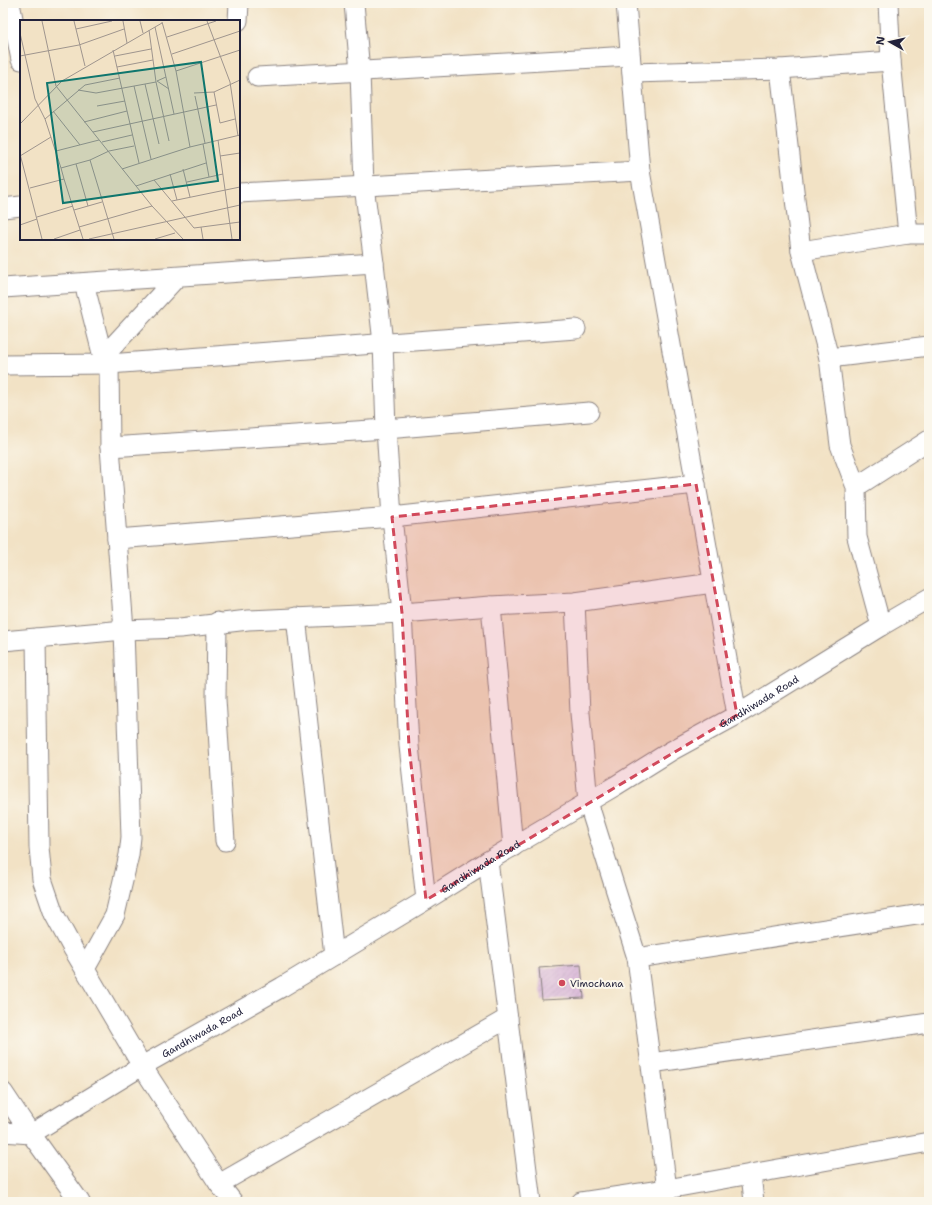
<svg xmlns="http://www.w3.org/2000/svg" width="932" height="1205" font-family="'Shantell Sans',sans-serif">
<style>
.building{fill:url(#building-hatch)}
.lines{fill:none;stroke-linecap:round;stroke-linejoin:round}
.minor-casing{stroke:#8a8280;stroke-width:21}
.minor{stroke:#fff;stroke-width:19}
.marked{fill:#d1495b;fill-opacity:0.2;stroke:#d1495b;stroke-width:3;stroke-dasharray:8 5;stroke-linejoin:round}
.poi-dot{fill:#d1495b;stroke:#fbf7ec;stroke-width:1.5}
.labels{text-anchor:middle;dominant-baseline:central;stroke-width:4;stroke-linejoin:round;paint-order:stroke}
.street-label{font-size:10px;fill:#22223b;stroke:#fbf7ec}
.poi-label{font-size:10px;fill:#22223b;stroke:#fbf7ec;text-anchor:start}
.inset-road{fill:none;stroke:#9f958e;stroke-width:1}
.view{fill:#0f766e;fill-opacity:0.15;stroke:#0f766e;stroke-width:2}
.inset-edge{fill:none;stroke:#22223b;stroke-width:2}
</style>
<defs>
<pattern id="building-hatch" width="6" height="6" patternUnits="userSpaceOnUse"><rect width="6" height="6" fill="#d7b3d7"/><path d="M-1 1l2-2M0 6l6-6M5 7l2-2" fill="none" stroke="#b89ab9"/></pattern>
</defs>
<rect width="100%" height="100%" fill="#fbf7ec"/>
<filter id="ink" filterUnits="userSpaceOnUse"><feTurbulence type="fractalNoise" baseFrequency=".025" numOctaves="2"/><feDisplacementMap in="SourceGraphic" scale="8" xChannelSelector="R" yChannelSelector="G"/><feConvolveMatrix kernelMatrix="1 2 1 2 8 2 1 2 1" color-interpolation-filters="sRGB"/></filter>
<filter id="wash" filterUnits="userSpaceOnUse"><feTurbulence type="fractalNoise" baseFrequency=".012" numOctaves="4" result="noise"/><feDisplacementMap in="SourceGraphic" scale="16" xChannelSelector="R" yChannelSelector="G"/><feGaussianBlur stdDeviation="0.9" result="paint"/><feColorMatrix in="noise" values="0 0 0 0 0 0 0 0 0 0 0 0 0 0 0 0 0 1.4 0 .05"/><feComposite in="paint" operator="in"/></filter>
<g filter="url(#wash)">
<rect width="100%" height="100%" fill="#f2e2c5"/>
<g id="blocks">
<path class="building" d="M581,965L584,998L542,1000L539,968Z"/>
</g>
</g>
<g filter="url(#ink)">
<use href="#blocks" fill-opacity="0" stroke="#8a8280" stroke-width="1"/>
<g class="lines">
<defs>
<g id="minor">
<path d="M10,3L21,60"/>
<path d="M354,3L360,72L364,186L374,263L383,343L386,429L392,517L402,613L409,746L426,900"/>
<path d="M626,3L640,171L737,715"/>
<path d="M888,3L891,61L908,234"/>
<path d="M238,21L239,3"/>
<path d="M780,69L801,251L829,358L840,445L856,487L857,537L881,626"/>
<path d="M632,73L780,69L891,61"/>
<path d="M257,77L630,56"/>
<path d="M239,193L640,171"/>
<path d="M3,208L21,206"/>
<path d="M801,251L908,234H929"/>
<path d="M84,283L103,357L177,277"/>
<path d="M3,288L374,263"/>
<path d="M829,358L929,346"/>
<path d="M3,365L109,364L576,329"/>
<path d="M110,447L386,429L589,412"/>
<path d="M856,487L929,440"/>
<path d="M117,539L392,517L696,484"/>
<path d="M575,602L580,713L588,802L637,958L667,1189L751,1174L754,1202"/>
<path d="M491,606L513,847"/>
<path d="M296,617L334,956"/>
<path d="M217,622L216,699L225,841"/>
<path d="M36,638L39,847L42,879L54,914L73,949L142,1066L219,1184L233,1202"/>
<path d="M3,641L124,630L180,628L248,620L402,613L491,606L575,602L713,583"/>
<path d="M488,861L531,1202"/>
<path d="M637,958L929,913"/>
<path d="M85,969L115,915L129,855L131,837L124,630L110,447L109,364"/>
<path d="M651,1063L929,1023"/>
<path d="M3,1092L31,1134L80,1202"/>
<path id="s1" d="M3,1132L31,1134L142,1066L282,987L426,900L488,861L615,786L671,751L737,715L881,626L929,598"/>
<path d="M751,1174L929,1142"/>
<path d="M219,1184L508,1018"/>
<path d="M581,1202L667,1189"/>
</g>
</defs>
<use href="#minor" class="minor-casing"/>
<use href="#minor" class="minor"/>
</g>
</g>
<path class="marked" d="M696,484L737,715L426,900L409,746L402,613L392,517Z"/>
<circle class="poi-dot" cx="562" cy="983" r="4"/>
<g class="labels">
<g class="street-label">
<text stroke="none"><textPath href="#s1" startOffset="875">Gandhiwada Road</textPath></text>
<text stroke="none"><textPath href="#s1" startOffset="551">Gandhiwada Road</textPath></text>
<text stroke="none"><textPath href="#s1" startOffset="227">Gandhiwada Road</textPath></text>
</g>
<g class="poi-label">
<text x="570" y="983">Vimochana</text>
</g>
</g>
<g transform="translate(20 20)">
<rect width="220" height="220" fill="#f2e2c5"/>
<path class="inset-road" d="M22,1L36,66L132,186L163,219M54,1L65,46M103,1L107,23M120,1L123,13M187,1L210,62L218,116M142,2L156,51L170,127M135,7L154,94M56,9L92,1M129,10L136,62L149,121M0,13L15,79L25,99L41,148M147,17L196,1M93,30L119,143M152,34L220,11M0,36L59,25L104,9M95,36L131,29M97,47L133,40M156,51L220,30M146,57L137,61L149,69M125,64L139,124M114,66L131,139M58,70L76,73L136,62M174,73L194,72M175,76L185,123M77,86L105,81M33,91L60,125M25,99L65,65L100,58M215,99L200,103L194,72L220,60M64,102L107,91M0,104L42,61L142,3M73,112L196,85M198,120L212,219M82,122L112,115M183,124L189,157M36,131L79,120M0,134L22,219M0,136L31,117M200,136L220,133M70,140L94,219M56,144L68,186M102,149L170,127L220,115M163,149L170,177M150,154L157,180M44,159L63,219M134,160L174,208L220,202M167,162L203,154M116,166L186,143M10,168L44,159L41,148L70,140L89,131L114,126M152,181L220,167M54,190L82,182M17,197L53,186M0,205L17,199M59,207L132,186M181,207L183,219M34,219L60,210M69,219L220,185M135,219L155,213"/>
<path class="view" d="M181,42L198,161L43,183L27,63Z"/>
<rect width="220" height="220" class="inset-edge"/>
</g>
<rect width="932" height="1205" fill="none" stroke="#fbf7ec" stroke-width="16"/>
<g transform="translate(890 42) rotate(278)" stroke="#fbf7ec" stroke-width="3" paint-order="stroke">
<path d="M0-3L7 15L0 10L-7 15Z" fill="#22223b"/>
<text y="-6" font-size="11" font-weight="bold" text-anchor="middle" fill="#22223b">N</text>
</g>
</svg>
